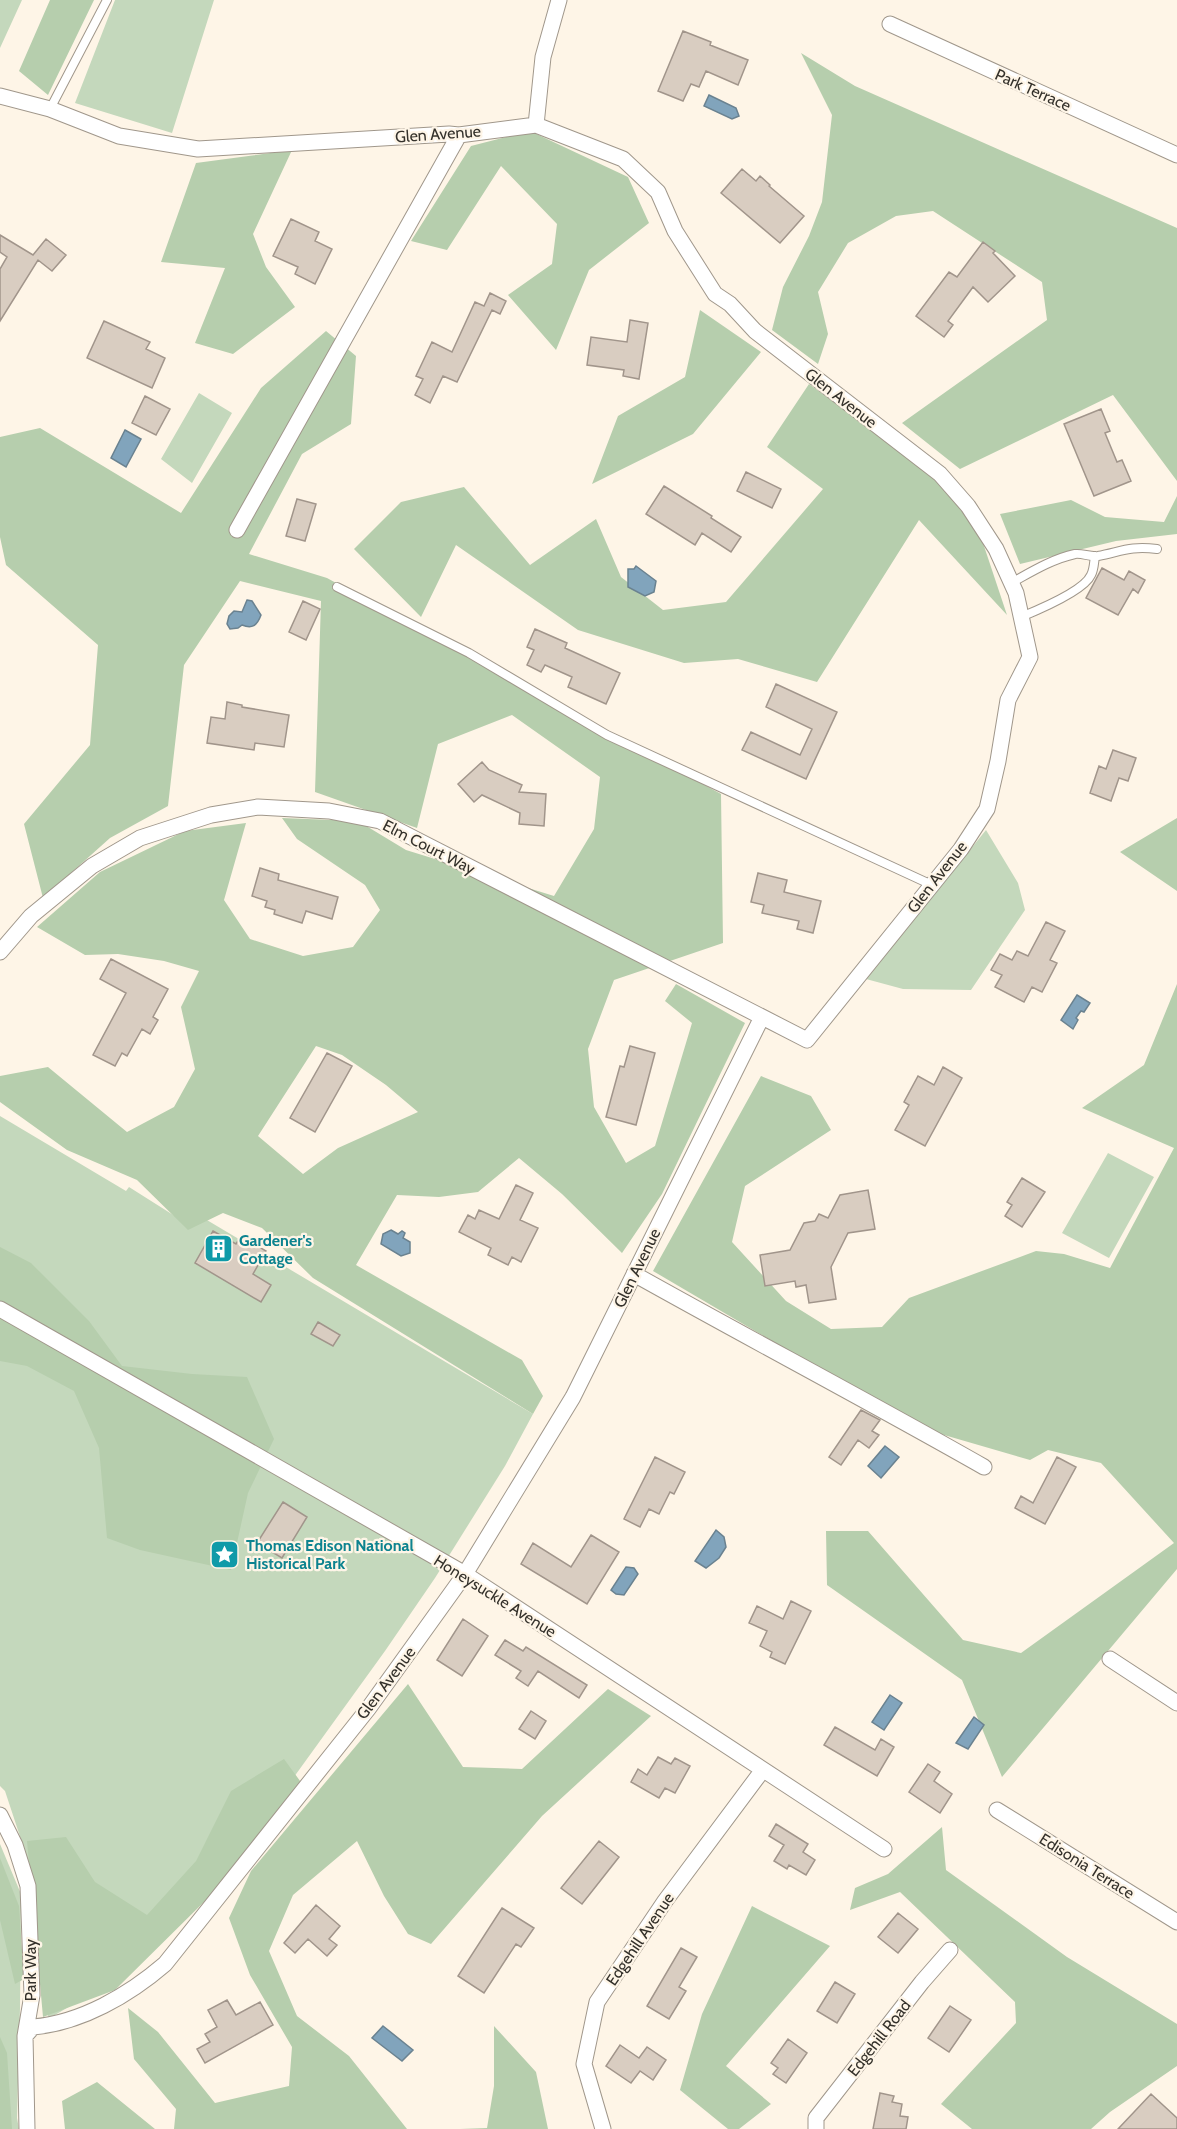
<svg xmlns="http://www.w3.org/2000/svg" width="1177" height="2129" font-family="Cabin,sans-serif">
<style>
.green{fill:#c4d8bc}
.forest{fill:#b6cead;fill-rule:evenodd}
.water{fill:#81a4bc;stroke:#6a8290;stroke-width:1.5}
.building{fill:#d9cdc1;stroke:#a1958b;stroke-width:1.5}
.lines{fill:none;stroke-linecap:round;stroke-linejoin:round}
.service-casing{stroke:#a0978b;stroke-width:10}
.minor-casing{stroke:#a0978b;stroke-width:17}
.service{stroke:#fff;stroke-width:8}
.minor{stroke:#fff;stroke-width:15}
.labels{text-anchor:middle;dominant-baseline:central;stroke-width:4.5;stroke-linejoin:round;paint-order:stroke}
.street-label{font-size:16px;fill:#34312b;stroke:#fef5e7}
.culture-label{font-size:16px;font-weight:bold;fill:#0d838f;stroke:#fef5e7;text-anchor:start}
</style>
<rect width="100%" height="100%" fill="#fef5e7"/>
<path class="green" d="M0,0H22L0,48Z
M115,0H214L172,133L75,103Z
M199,393L232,413L192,483L161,459Z
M986,830L1018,883L1025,910L971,990L903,989L866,979Z
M0,1116L126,1191L129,1187L178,1218L185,1207L533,1414L505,1466L435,1578L385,1651L273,1806L96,1991L48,2019L43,1906L5,1791L0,1786Z
M1108,1153L1154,1177L1109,1258L1062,1233Z
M0,1844L21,1894L20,2008L17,2118L19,2129H0Z"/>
<path class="forest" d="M50,0H94L48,95L19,71Z
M801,53L855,86L1177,228V481L1113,395L960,469L902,423L1047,320L1042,282L933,211L896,216L848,243L818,292L828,334L818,364L772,330L783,287L809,236L822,202L832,115Z
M530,131L628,177L649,223L589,270L556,350L508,295L552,264L557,224L501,166L447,250L411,241L471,146Z
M292,150L253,234L266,267L295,307L233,354L195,343L225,268L161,262L196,163Z
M700,310L761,352L693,434L592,484L618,416L685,377Z
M326,331L356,356L351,424L302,454L249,554L327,578L721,794L723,943L614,980L588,1049L594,1107L626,1163L655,1146L692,1023L665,1001L676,984L745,1023L662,1194L622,1253L562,1194L519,1158L478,1192L439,1197L397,1195L356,1265L522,1360L543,1396L533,1414L313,1278L262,1228L223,1213L188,1230L137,1180L67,1150L0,1102V1076L48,1067L127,1132L174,1107L195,1069L181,1007L199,971L164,961L118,954L85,955L37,927L100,872L185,831L246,823L224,900L250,939L303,956L353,947L380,910L365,885L297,839L282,818L358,821L406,850L554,896L594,829L600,777L512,715L438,744L417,828L315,792L321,601L240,581L184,665L168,806L110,838L43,898L24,824L90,745L98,645L6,565L0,537V437L40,428L181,513L261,388ZM316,1046L342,1055L386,1085L418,1112L338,1148L303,1174L258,1136Z
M809,384L942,481L980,534L1007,615L919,520L817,682L738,659L684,663L578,630L456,545L421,617L354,549L401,502L464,487L530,565L596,519L621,577L663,610L726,602L823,489L767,447Z
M1177,496V534L1116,541L1020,564L1000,514L1071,500L1105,517L1164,522Z
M1177,818V891L1120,852Z
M1177,984V1569L1002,1777L962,1680L827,1585L826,1531H868L963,1640L1021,1653L1174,1543L1101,1463L1048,1450L1030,1460L920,1428L653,1271L761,1076L811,1096L831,1130L745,1186L732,1242L786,1301L831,1329L882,1327L909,1298L1036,1251L1064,1254L1110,1268L1174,1148L1082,1108L1144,1065Z
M0,1247L31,1263L89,1321L122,1366L192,1374L247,1377L274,1439L248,1493L231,1570L140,1550L107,1538L99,1448L74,1391L27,1366L0,1361Z
M408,1684L463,1767L522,1769L608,1689L651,1716L542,1816L431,1944L408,1934L384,1896L357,1841L293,1895L269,1951L297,2016L349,2056L407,2129H174L176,2109L134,2059L128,2008L158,2032L215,2103L289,2086L292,2047L250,1975L229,1918L251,1871Z
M284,1759L303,1785L209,1897L115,1990L43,2017L27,1841L66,1837L95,1882L147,1915L196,1861L231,1791Z
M942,1827L946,1870L1067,1957L1177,2024V2066L1110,2112L1091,2129H972L941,2104L1016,2023L1015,2002L900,1892L850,1910L855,1888L888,1874Z
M0,1858L19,1906L24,1979L15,1984L0,1920Z
M752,1906L830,1946L726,2066L771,2104L739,2129H728L680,2090L702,2014Z
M494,2026L536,2072L548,2129H460L487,2128L494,2086Z
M0,2037L7,2053L12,2129H0Z
M97,2082L155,2129H65L62,2101Z"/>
<path class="water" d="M709,95L736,108L739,116L732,119L704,106Z
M125,430L141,439L126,467L111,458Z
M636,566L656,581L654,592L645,596L628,587V569H634Z
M247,600L252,601L261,615C257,626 252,629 242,625L238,628L230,629L227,624L229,616L234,611L242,612Z
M1077,995L1090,1003L1084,1012L1081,1011L1076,1018L1078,1020L1073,1029L1061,1020Z
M391,1230L398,1234L402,1231L405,1233L403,1238L410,1242V1253L401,1256L381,1244L383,1234Z
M885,1446L899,1457L881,1478L868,1466Z
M716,1530L724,1537L726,1547L719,1558L706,1568L695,1561Z
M626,1567L634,1568L638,1574L624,1595L616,1594L611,1590Z
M890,1695L902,1703L884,1730L872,1722Z
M974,1717L984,1725L968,1749L956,1743Z
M383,2026L413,2050L402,2061L372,2038Z"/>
<path class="building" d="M683,31L711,42L710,45L748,60L738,85L706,71L699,87L691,84L683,101L658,91Z
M742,169L756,181L760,176L770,185L769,186L804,216L780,243L721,193Z
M291,219L319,232L315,241L332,249L315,284L295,274L298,267L273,256Z
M0,235L33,255L46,239L66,255L52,271L38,260L0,321V269L7,257L0,252Z
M983,242L995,251L993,253L1015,276L988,302L973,287L948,321L953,325L944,337L916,316L949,272L957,277Z
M490,293L506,301L500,314L492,310L457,382L443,376L430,403L415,395L423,379L416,376L432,342L452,352L475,302L484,306Z
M630,320L648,323L639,379L623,376L624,370L587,365L591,337L627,342Z
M104,321L150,342L146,349L165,358L152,388L87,358Z
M145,396L170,409L156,435L132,423Z
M1101,409L1110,431L1105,433L1117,462L1122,460L1131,481L1094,496L1064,424Z
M746,472L781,489L772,508L737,491Z
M664,486L712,516L711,518L741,537L731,552L702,533L695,545L646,514Z
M297,499L316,504L305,541L286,536Z
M1102,568L1124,580L1129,571L1145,580L1138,593L1133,589L1118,615L1086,598Z
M303,601L320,609L306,640L289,632Z
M535,629L567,643L565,648L620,673L606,704L568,687L572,677L545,665L541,672L527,665L534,650L527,647Z
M776,684L837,712L806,779L742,750L751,732L800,755L812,729L766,707Z
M227,702L242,705V707L289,715L284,747L255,743L254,750L207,743L211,717L225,719Z
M1113,750L1136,758L1128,781L1119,778L1111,801L1090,793L1099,766L1106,769Z
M482,762L489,770L522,785L519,792L546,794L544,826L519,824L520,813L482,795L474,802L458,784Z
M260,868L279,874L278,880L338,897L332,919L306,911L302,923L274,914L275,910L265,907L267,901L252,896Z
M758,873L787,880L784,892L821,901L813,933L797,929L799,921L762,913L764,905L751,902Z
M1046,922L1065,931L1050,960L1057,963L1042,992L1032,987L1024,1002L995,987L1002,975L991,970L1000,954L1012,960L1017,951L1028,956Z
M111,959L168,989L153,1017L158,1020L150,1034L142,1029L127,1056L122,1053L115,1066L93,1055L126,993L100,979Z
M630,1046L655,1053L636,1125L606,1117L620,1066L624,1067Z
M327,1053L352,1066L315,1132L290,1118Z
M943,1067L962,1078L925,1146L895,1130L909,1105L904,1102L918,1076L934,1085Z
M1022,1178L1045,1192L1022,1227L1005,1216L1012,1205L1007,1202Z
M516,1185L533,1193L520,1220L538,1228L521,1262L512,1257L508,1265L488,1255L491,1248L459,1232L468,1215L475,1219L479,1210L499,1219Z
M868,1190L875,1229L848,1233L831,1267L836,1299L809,1303L806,1285L796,1287L795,1281L765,1286L760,1255L790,1250L804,1223L815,1221L819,1214L828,1218L840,1195Z
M213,1231L236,1244L241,1236L266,1251L253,1274L271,1285L261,1302L195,1263Z
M318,1322L340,1335L333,1346L311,1334Z
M861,1410L880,1420L872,1431L879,1435L869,1448L858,1440L841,1465L829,1457Z
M655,1457L685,1472L674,1494L670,1492L659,1514L649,1509L640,1527L624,1519Z
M1057,1457L1076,1467L1045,1524L1015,1508L1021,1496L1033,1503Z
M283,1502L307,1517L282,1558L257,1543Z
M591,1535L619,1552L587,1604L521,1564L533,1543L571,1567Z
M791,1601L811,1611L785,1664L770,1657L772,1652L760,1646L767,1631L749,1623L757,1606L783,1619Z
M463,1619L488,1636L462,1676L437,1660Z
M505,1640L523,1651L526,1647L587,1685L579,1698L538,1671L528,1686L516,1678L521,1671L495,1655Z
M531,1711L546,1721L535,1739L519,1729Z
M835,1727L875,1750L881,1739L894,1747L877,1776L824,1745Z
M658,1757L671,1764L675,1758L690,1766L675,1793L665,1788L659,1798L631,1782L638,1769L647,1775Z
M928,1764L940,1772L934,1781L952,1794L940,1813L909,1792Z
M776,1824L808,1844L803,1852L815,1860L806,1875L789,1865L787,1869L774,1861L784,1845L769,1836Z
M599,1841L619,1857L582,1904L561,1888Z
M316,1905L340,1926L329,1939L337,1945L327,1956L308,1939L295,1953L284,1943Z
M502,1908L534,1928L521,1947L516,1944L484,1993L458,1976Z
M898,1913L918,1929L898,1953L878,1937Z
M681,1948L697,1957L679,1987L686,1991L669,2019L647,2006Z
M835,1982L855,1994L837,2023L817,2011Z
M227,2000L236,2015L260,2002L273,2025L205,2063L197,2049L210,2042L205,2034L217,2027L208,2010Z
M950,2006L971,2020L949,2052L928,2038Z
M788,2039L807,2053L786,2083L773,2074L778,2068L771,2063Z
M620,2045L639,2058L647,2047L666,2060L653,2080L640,2071L631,2083L606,2066Z
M880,2093L894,2096L892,2102L902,2104L900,2116L908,2117L906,2129H873Z
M1151,2094L1177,2118V2129H1118Z"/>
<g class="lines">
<defs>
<path id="service" d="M50,109L107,0
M1011,583C1031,572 1052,559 1075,554C1082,553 1090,557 1098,556C1123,551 1130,546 1157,549
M337,587L469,653L607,735L932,885
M1021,617C1038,610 1084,591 1091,575C1094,570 1094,562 1095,556"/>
<path id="minor" d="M890,24L1177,155
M0,96L50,109L119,136L198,149L449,134L459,135L536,125L623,159L658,192L675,231L715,294L730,304L755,331L940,474L968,506L996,549L1016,593L1030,657L1008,700L998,761L987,809L961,849L807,1040L380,821L329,811L258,807L211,815L140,838L92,866L31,916L0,952
M536,125L543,57L559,0
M237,530L459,135
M634,1274C750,1339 868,1401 984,1467
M0,1309L465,1574L884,1849
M1110,1659L1177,1703
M997,1810L1177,1922
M0,1815L15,1845L28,1886L32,1995L25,2036L27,2129
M25,2036L33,2027C81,2023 129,1995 165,1964L368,1709L465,1574L573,1397L762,1017
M603,2129L584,2064L597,2002L665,1901L762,1771
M816,2129V2118L922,1982L950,1950"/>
</defs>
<use href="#service" class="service-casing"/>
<use href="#minor" class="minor-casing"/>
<use href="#service" class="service"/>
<use href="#minor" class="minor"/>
</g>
<defs>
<symbol id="building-square" viewBox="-11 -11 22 22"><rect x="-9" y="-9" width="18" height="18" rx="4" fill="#0f9aa8" stroke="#fef5e7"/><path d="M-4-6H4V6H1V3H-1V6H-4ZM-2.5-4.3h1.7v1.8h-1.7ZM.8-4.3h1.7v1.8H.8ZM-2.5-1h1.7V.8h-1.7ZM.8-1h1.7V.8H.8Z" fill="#fff"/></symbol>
<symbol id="sight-square" viewBox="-11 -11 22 22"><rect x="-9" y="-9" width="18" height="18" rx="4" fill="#0f9aa8" stroke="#fef5e7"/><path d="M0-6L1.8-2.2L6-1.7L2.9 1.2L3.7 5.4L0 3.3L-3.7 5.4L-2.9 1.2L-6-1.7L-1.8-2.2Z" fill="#fff"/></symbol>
</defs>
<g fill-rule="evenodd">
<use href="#building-square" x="202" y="1232" width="33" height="33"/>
<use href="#sight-square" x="208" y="1538" width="33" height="33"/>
</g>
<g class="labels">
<g class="street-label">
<text transform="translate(1033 90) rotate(24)">Park Terrace</text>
<text transform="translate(438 134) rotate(-4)">Glen Avenue</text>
<text transform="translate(841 398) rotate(38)">Glen Avenue</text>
<text transform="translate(429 847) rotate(27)">Elm Court Way</text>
<text transform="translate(937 877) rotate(-52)">Glen Avenue</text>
<text transform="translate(637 1268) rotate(-64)">Glen Avenue</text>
<text transform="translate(495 1596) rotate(32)">Honeysuckle Avenue</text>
<text transform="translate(386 1683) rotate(-53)">Glen Avenue</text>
<text transform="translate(1087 1866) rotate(32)">Edisonia Terrace</text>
<text transform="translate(640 1939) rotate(-56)">Edgehill Avenue</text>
<text transform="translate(30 1970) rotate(-90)">Park Way</text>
<text transform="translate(879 2038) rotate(-52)">Edgehill Road</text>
</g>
<g class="culture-label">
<text x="239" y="1240">Gardener's<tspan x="239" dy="18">Cottage</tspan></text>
<text x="246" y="1545">Thomas Edison National<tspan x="246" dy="18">Historical Park</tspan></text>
</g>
</g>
</svg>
